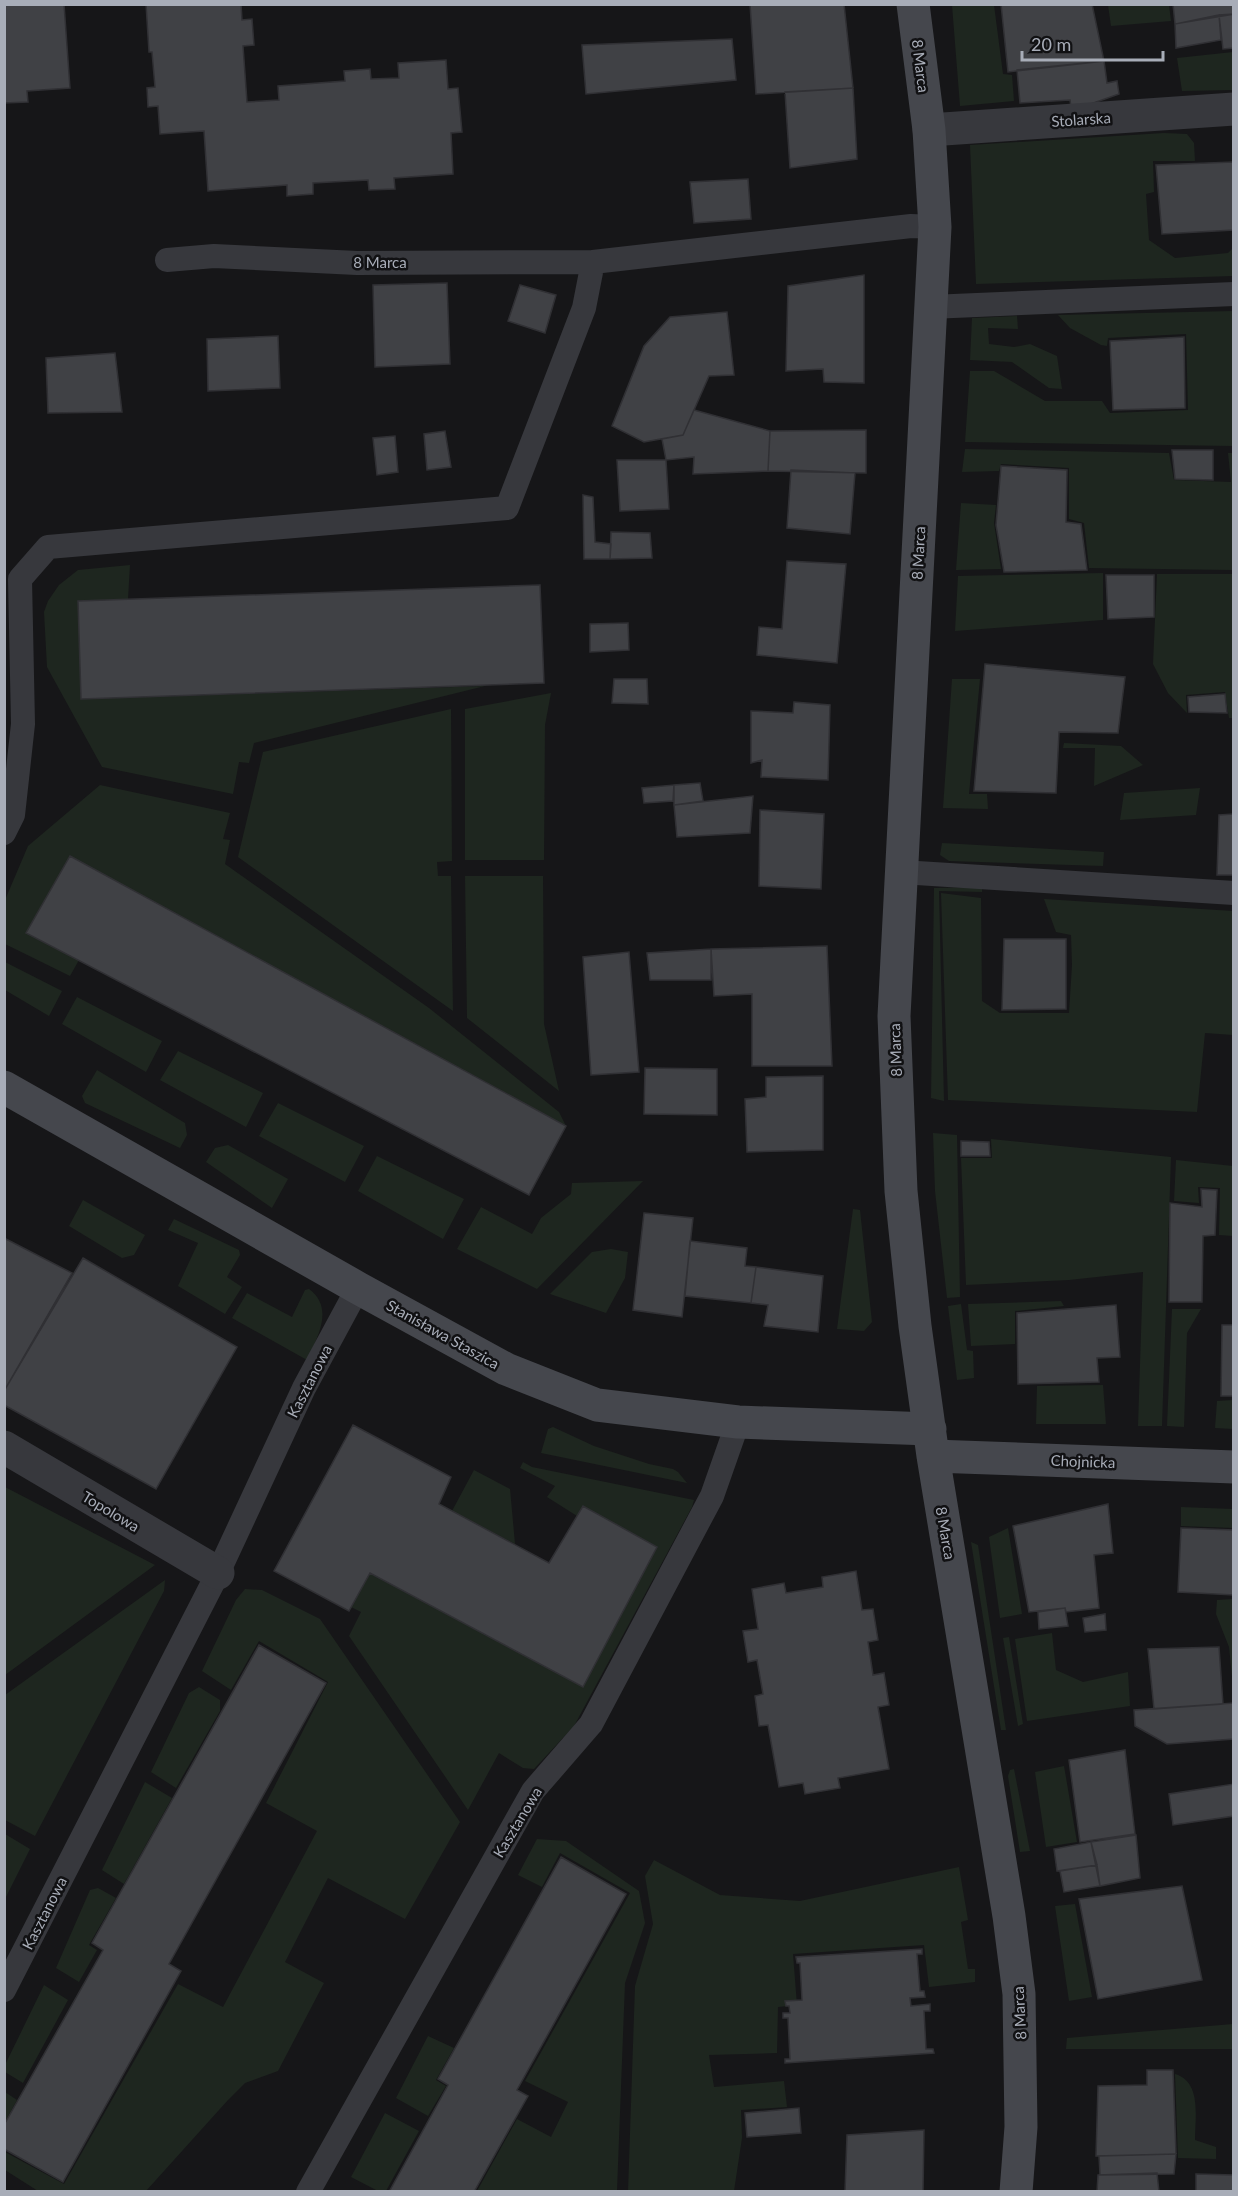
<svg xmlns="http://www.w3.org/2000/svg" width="1238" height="2196" font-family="Lato,sans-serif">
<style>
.green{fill:#1e261f}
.building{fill:#404145;stroke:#303034;stroke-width:1.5}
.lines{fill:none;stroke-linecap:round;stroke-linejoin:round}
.lane{stroke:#37383d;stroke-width:24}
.street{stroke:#37383d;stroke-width:33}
.secondary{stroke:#45474d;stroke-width:33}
.labels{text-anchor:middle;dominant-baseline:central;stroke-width:5;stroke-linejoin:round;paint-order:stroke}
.street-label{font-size:15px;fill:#a8adb8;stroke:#111113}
</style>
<rect width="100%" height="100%" fill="#161618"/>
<path class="green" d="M952,5H994L1003,74L1012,75L1014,101L960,106Z
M1108,5H1169L1171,21L1111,26Z
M1233,52V90L1182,91L1177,58Z
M1164,133L1187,134L1194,143L1195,161H1153L1154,192L1146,194L1149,240L1175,258L1228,253L1233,248V276L976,284L970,145Z
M1233,311V446L965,442L970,371H994L1045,401H1102L1110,413L1188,410L1186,334L1108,338L1107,346L1101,345L1070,328L1058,315Z
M1017,316L1018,329L988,328L989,344L1014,347L1030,344L1057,356L1062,389L1049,388L1012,362L970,360L972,318Z
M965,449L1169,453L1174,480L1231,482L1228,453H1233V570L1089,568L1084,523L1069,519V468L1001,464L999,471L962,472Z
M961,503L996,505L994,523L1001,569L956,570Z
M130,565L128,599L78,601L82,699L485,686L254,743L249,763L239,762L233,794L102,767L47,667L44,612L48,601L59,585L78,570Z
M1103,573V620L955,631L958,576Z
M1157,574H1233V718H1229L1225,692L1186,695L1187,713L1168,693L1153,664Z
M952,679H980L969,794H987L988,809L943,808Z
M551,693L545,725L544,860H465V709Z
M451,709L452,861L437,862L438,876H451L453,1011L238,857L263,752Z
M1064,743L1121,746L1143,765L1094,786L1095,748H1063Z
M100,785L230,813L223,839L230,840L225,864L429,1008L559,1112L566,1126L70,856L26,933L79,960L70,976L5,944V900L28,846Z
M1200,788L1196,815L1120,820L1124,793Z
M942,843L1104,852L1103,866L949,861L940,855Z
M465,876H543L544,1024L559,1091L467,1018Z
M982,887V892L939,891L944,1101L931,1098L934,888Z
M941,893L981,898L982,1001L1000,1013H1069L1072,965L1071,935L1056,932L1044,899L1233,911V1035L1205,1033L1197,1112L948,1100Z
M5,962L62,991L49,1016L5,990Z
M77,997L162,1041L146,1072L62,1024Z
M178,1051L263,1093L246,1127L160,1080Z
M97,1070L185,1123L187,1135L180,1148L85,1103L82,1096Z
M278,1103L364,1146L345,1182L259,1136Z
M933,1133L957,1135L960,1297L947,1298L935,1191Z
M991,1139L1171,1157L1162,1426H1138L1143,1272L1069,1280L966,1285L961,1158H992Z
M228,1145L288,1179L272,1208L206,1162L215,1148Z
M377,1156L464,1199L443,1239L358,1191Z
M1176,1160L1233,1166V1236L1219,1235L1220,1188L1198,1187L1199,1203L1174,1201Z
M643,1181L537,1289L457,1249L481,1207L532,1234L541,1218L571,1194L572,1183Z
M83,1200L145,1235L134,1255L122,1258L69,1226Z
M853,1209L860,1210L872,1322L864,1331L837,1329Z
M174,1219L239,1250L240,1255L227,1277L242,1287L225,1314L178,1286L198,1243L168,1230Z
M611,1249L628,1252L625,1278L606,1313L550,1294L592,1252Z
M309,1289C335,1308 317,1338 307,1360L232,1318L247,1293L292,1317L305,1290Z
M1061,1301L1064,1306L1015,1311V1344L971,1346L968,1304Z
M961,1304L967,1350L973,1351L974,1378L957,1380L948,1306Z
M1172,1309H1201L1187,1333L1184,1427L1167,1426Z
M1103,1385L1106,1424H1036L1037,1386Z
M1233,1400V1429L1215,1428L1217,1401Z
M553,1427L594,1446L649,1464L673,1469L678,1472L687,1483L541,1453L548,1429Z
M523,1462L532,1467L694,1500L692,1507L574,1726L534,1769L523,1768L499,1753L468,1810L349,1636L361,1612L351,1607L370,1573L583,1687L657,1547L583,1506L577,1516L547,1497L555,1486L520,1468Z
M474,1470L510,1489L515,1544L452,1511Z
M5,1487L155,1565L5,1675H4Z
M1181,1507L1233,1509V1528L1181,1526Z
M1008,1528L1022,1614L1000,1618L989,1537Z
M971,1542L978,1545L1006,1730H1001Z
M165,1580L164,1591L35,1836L5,1820V1695Z
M245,1589L262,1590L320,1619L460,1822L405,1919L328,1878L285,1962L324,1983L278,2071L245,2083L228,2100L146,2191H38L5,2170V2152L64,2184L178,1984L223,2007L317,1831L266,1803L328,1682L259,1641L231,1690L202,1671L236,1600Z
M1233,1599H1234L1233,1687L1229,1647L1216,1614L1217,1600Z
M1052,1633L1056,1670L1083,1682L1128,1672L1130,1706L1027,1721L1015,1639Z
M1009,1637L1023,1724L1018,1726L1003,1638Z
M199,1687L220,1700V1711L176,1788L151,1772L189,1693Z
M1064,1766L1077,1842L1046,1847L1035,1772Z
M1014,1769L1030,1851L1020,1852L1008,1776L1010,1770Z
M145,1782L172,1798L124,1884L102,1870Z
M5,1834L30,1849L5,1899Z
M537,1839L566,1841L639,1891L645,1923L625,1983L617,2191H477L517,2119L551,2137L568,2102L525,2081L630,1893L560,1853L542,1887L518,1875Z
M654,1860L720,1895L800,1901L959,1867L968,1920L961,1922L968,1969H975V1982L929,1987L924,1945L793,1954L797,2005L778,2007L777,2053L709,2055L714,2087L784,2081L787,2107L741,2110L742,2138L734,2191L628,2192L635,1986L653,1924L645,1876Z
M98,1888L116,1898L89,1945L97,1950L79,1982L56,1968L90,1890Z
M1075,1904L1092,1997L1069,2001L1055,1906Z
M44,1985L68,2000L23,2083L5,2072V2065Z
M1233,2024V2049H1066L1067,2038Z
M428,2036L454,2048L436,2080L446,2086L428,2116L396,2098Z
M1175,2074C1202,2082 1195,2117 1195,2140L1216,2147V2159L1178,2158Z
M5,2092L17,2100L5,2122Z
M385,2113L419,2131L386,2191H378L351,2177Z"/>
<path class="building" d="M4,4H64L70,88L27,91L28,102L4,103Z
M146,4H241L242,20L252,19L254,45L243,46L247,102L279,100L278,86L345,81L344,71L370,69L371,79L399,78L398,63L446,60L448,89L458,88L462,132L451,133L453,174L394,178L395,189L369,190L368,180L313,183V194L287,196V185L208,191L204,131L160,134L158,106L148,107L147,88L155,87L152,52H149Z
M750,4H844L853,88L756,94Z
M1001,4H1092L1104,61L1008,72Z
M1173,4H1234V14L1175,24Z
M1234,14V48L1223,49L1219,15Z
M1219,15L1221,40L1176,48L1175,24Z
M732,39L736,80L586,94L582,45Z
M1104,61L1107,83L1117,81L1119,94L1085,106L1071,108L1070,100L1020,103L1017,70Z
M853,88L857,159L790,168L785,92Z
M1233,162L1234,230L1162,234L1156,165Z
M748,179L751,219L694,223L690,182Z
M864,275V383L824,382L823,369L786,371L788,286Z
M447,283L450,364L375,367L373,285Z
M520,285L556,295L545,333L508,321Z
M727,312L734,375L709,376L683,435L644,442L612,426L644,346L670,317Z
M278,336L280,388L208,391L207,339Z
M1184,337L1185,408L1113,410L1110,341Z
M115,353L122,412L48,413L46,358Z
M694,410L770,431L768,471L693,474L694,457L666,460L662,439L683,435Z
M866,430V473L768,471L770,431Z
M445,431L451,467L427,470L424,434Z
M395,436L398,472L377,475L373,438Z
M1172,450H1213V480L1175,479Z
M617,460H666L669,509L620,511Z
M1001,466L1067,470L1066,522L1081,524L1087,570L1004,572L996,525Z
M791,470L855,473L850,534L787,528Z
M583,495L593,497L595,542L611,544L610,559H584Z
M611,532L650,533L652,558L610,559Z
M787,561L846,564L837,663L757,655L759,627L782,629Z
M1106,575H1154V617L1108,619Z
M540,585L544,683L81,699L78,601Z
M628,623L629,650L590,652V624Z
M985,664L1125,677L1118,733L1059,732L1056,793L974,791Z
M614,679H647L648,704L612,703Z
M1225,694L1227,713L1189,712L1188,697Z
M794,702L830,705L828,780L761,777L762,760L751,763V711L793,713Z
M700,783L703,801L674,805V785Z
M674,785L673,801L644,803L642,788Z
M753,796L750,833L677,837L674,805Z
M760,810L824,814L821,889L759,886Z
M1234,814V875H1217L1219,815Z
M70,856L566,1126L529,1195L26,933Z
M1004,939H1066V1009L1002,1010Z
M827,946L832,1066H752V994L714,996L711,949Z
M711,949V980H650L647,953Z
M629,952L639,1072L591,1075L583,957Z
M645,1068L717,1069V1115L644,1114Z
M823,1076V1150L747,1152L745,1099L766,1097V1077Z
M961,1141L989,1142L990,1156H961Z
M1201,1189L1217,1190L1215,1235L1203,1236L1202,1302H1169L1170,1203L1202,1207Z
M644,1213L693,1218L682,1317L633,1310Z
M4,1238L72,1273L4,1391Z
M690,1241L747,1248L745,1266L756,1267L751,1303L685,1296Z
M83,1258L237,1347L156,1489L4,1405V1391Z
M756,1267L823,1276L818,1332L764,1326L768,1305L751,1303Z
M1116,1305L1120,1357L1097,1358L1099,1382L1018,1384L1017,1313Z
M1222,1325H1234V1396H1221Z
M353,1425L451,1477L439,1504L549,1563L583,1506L657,1547L583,1687L370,1573L349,1611L274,1571Z
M1108,1504L1113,1553L1094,1555L1099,1608L1066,1612L1065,1608L1029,1612L1013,1526Z
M1181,1528L1234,1530V1595L1178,1592Z
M856,1571L862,1610L873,1609L878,1640L868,1642L873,1675L884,1673L889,1705L878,1707L889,1769L838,1778L840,1788L805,1794L803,1783L779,1787L768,1725L759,1726L755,1696L763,1694L757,1660L748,1662L743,1631L758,1629L752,1589L784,1583L786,1593L823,1587L822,1577Z
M1065,1608L1068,1626L1039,1629L1038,1612Z
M1105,1614L1106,1630L1085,1632L1083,1618Z
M259,1645L326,1683L169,1964L181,1971L63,2182L4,2149V2125L103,1950L92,1943Z
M1219,1647L1223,1704L1154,1709L1148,1649Z
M1234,1703V1739L1167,1744L1135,1726L1134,1710Z
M1125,1750L1135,1834L1080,1842L1069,1760Z
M1234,1784V1816L1173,1825L1169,1794Z
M1136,1835L1140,1878L1100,1886L1091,1842Z
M1091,1842L1097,1865L1057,1871L1054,1849Z
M561,1857L626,1894L517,2090L528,2096L474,2192H389L448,2085L438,2079Z
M1097,1865L1100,1886L1064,1892L1060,1871Z
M1182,1886L1202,1980L1098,1999L1079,1899Z
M922,1949V1954H917L920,1991H924L925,1997L910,1998L911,2006L930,2004V2011H924L926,2049H933L934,2053L785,2063V2059H790L788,2018H783V2013H790L789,2006H786L785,2001L802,2000L800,1963H797L796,1957Z
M1147,2070H1173L1176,2154L1096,2156L1098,2086L1147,2085Z
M799,2108L801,2133L747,2137L745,2113Z
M924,2130L923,2192H845L847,2135Z
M1176,2154L1174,2174L1100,2175L1099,2156Z
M1157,2173L1159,2192H1097L1098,2175Z
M1196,2174L1234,2175V2192H1196Z"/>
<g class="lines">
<path class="lane" d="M167,260L214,256L357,263L593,262
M930,307L1234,294
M4,833L13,815L23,724L20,579L48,547L507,508L584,308L593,262L911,226L935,227
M901,872L1234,893
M4,1990L218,1573L304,1388L358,1288
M308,2192L533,1791L591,1724L712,1496L738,1422"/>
<path class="street" d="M929,130L1234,109
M4,1447L218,1573"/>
<path class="secondary" d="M913,4L929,130L935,227L894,1016L901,1191L915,1326L933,1456L1009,1916L1019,1994L1021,2127L1016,2192
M4,1087L358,1288L506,1369L597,1405L738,1422L930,1429
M933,1456L1234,1467"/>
</g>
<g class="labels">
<g class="street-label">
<text transform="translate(921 66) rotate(83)">8 Marca</text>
<text transform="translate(1081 119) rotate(-4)">Stolarska</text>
<text x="380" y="262">8 Marca</text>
<text transform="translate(918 553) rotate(-87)">8 Marca</text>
<text transform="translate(895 1050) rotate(-92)">8 Marca</text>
<text transform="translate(443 1334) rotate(29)">Stanisława Staszica</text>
<text transform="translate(309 1381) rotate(-63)">Kasztanowa</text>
<text transform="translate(1083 1461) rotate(2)">Chojnicka</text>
<text transform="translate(111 1511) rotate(31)">Topolowa</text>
<text transform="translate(946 1533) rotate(80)">8 Marca</text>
<text transform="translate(517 1822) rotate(-59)">Kasztanowa</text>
<text transform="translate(44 1913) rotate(-63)">Kasztanowa</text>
<text transform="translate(1019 2013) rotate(-93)">8 Marca</text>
</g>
</g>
<rect width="1238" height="2196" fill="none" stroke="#a8adb8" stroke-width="12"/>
<path d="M1022 51v9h141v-9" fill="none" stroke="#a8adb8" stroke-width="3"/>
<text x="1031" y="51" font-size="18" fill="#a8adb8" stroke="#111113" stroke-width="4.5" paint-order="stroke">20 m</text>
</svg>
